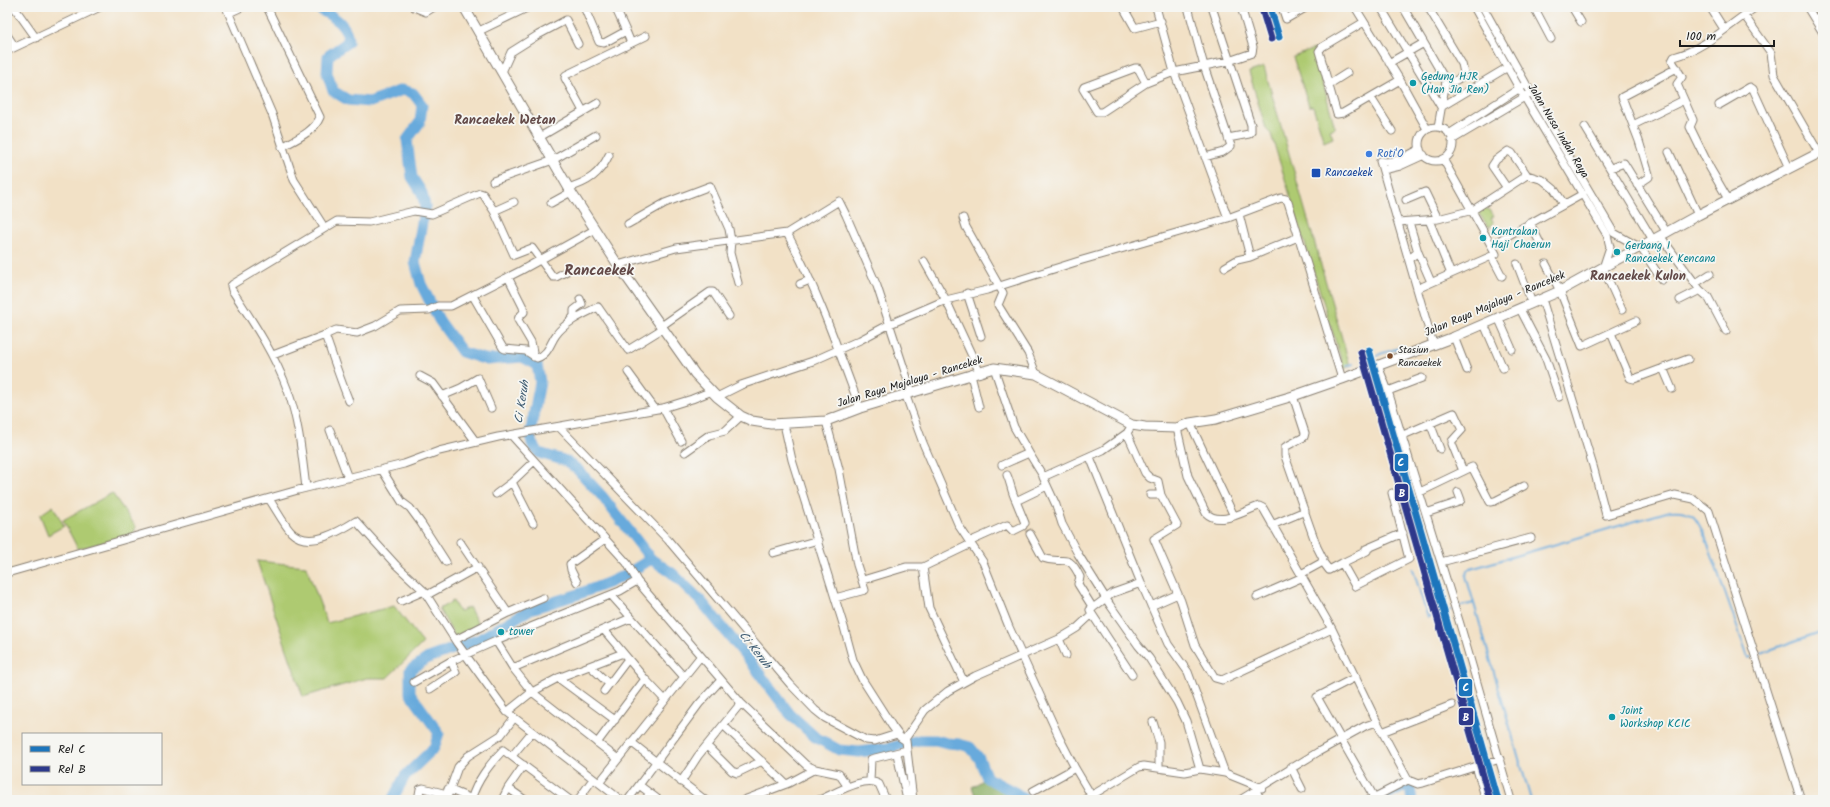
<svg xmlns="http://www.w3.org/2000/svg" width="1830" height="807" font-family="Kalam,sans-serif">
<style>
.green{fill:#aeca71;stroke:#657346}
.forest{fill:#8aae63;stroke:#536540}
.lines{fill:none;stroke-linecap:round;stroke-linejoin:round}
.stream{stroke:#68aadc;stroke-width:2}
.river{stroke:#68aadc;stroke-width:11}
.minor-tunnel{stroke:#c7baa4;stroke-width:7;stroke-dasharray:7 3.5;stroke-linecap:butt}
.minor-casing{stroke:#877e71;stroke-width:9}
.secondary-casing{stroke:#877e71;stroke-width:11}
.minor{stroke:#fff;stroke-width:7}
.secondary{stroke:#fff;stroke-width:9}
.rail-1-casing{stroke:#f6f6f2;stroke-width:10}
.rail-2-casing{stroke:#f6f6f2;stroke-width:10}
.rail-1{stroke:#1c75bc;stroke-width:7}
.rail-2{stroke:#2d398b;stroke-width:7}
.culture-dot{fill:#0f9aa8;stroke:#f6f6f2;stroke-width:1.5}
.shop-dot{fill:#3f7fe0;stroke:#f6f6f2;stroke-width:1.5}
.transit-dot{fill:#1a4fb4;stroke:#f6f6f2;stroke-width:1.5}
.bus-dot{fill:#7a4b2a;stroke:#f6f6f2;stroke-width:1.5}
.labels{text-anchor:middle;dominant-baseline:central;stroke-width:3.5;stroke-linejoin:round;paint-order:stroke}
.bus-label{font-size:10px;fill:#1c1c1c;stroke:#f6f6f2;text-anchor:start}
.culture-label{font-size:11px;fill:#0d838f;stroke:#f6f6f2;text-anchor:start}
.street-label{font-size:11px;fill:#1c1c1c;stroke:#f6f6f2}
.shop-label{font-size:11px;fill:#366cbe;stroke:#f6f6f2;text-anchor:start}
.transit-label{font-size:11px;fill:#164399;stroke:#f6f6f2;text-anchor:start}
.water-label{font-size:12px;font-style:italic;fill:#3e5c72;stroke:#f6f6f2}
.quarter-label{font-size:13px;font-weight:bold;fill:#634a48;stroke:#f6f6f2}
.district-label{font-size:15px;font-weight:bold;fill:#634a48;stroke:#f6f6f2}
.line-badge{stroke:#f6f6f2;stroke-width:1.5}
.badge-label{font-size:11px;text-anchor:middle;font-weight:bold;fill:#fff}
</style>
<rect width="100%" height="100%" fill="#f6f6f2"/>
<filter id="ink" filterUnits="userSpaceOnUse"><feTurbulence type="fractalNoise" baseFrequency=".025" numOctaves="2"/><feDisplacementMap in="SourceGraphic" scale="8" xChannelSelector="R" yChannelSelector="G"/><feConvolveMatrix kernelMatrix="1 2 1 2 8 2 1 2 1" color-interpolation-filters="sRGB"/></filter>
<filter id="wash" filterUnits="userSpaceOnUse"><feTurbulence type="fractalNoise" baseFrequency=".012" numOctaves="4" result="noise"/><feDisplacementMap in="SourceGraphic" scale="16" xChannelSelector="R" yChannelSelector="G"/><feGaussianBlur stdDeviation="0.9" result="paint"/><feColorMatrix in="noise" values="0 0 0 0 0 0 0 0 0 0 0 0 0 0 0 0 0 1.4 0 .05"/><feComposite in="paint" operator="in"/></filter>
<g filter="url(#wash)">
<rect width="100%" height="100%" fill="#f2e1c6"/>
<path class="green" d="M1314,49L1335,128L1330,130L1333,138L1324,142L1313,106H1309L1293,57Z
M1264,67L1350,366L1344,369L1271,134L1266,129L1249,72Z
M1483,207L1489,210L1494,216L1491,218L1494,223L1489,227L1478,213L1481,211Z
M112,493L136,527L133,534L78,549L63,520Z
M53,506L64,526L48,535L40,515Z
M257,561L306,566L327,623L394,606L423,643L387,678H367L303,697Z
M453,601L459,612L469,607L478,624L455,637L439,609Z"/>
<path class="forest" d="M991,775L1022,797L1029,800H977L972,787Z"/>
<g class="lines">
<path class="stream" d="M1374,358L1380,354L1399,348
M1347,366L1353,364
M1413,569L1427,615L1428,617L1437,614
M1458,607L1474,603
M1446,611L1451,610
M1761,653L1823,631
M1531,800L1466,576L1467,570L1670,511C1694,509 1697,519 1706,539L1748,658L1751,657"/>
<path class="river" d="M316,7C331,16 348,22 348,42L328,56L327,73L333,91L348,100L370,102L402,90L413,93L422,105L420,122L407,140L412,177L422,193L425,206L415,262L421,284L439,320L462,352L487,360L522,357L537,365L540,382L530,434L532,444L539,453L566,461L578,470L602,496L651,559L672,573L701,601L750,661L790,714L815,737L839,750L859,752L889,748L919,740H936L947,743L959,744L970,747L979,758L987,778L1016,793L1026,800
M392,800L405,776L434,748L439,733L410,693V670L428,658L480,639L531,609L576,595L608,583L627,574L651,559
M1379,800L1403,787L1410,789L1412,800"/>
</g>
</g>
<g filter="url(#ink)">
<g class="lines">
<path class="minor-tunnel" d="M1023,526L1025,523L1030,534"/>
<defs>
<path id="minor" d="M14,7L36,38
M226,7L272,114L294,180L324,227
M267,7L320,117C314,132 296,139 282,147
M414,7L426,12L434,7
M584,7L599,42L604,43L626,31L631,43
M615,7L626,31
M1123,7L1135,28L1161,21
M1156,7L1174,72L1228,218
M1188,7L1204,66L1231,146L1223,152L1205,157
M1212,7L1251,125V132L1249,134L1228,138
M1282,7L1286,19L1307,7
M1355,7L1400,80L1427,129
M1388,7L1383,11L1441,107L1508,67
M1403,7L1446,81L1438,127
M1428,7L1462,64L1464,73C1459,80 1455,82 1446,81
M1474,7L1519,88L1607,235L1610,247L1603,268L1622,310
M1483,7L1526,84L1614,233L1641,248L1662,280
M1534,7L1551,39
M1572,7L1581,22
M1710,7L1724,29
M1807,7L1823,33
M229,13L242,7
M1744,15L1771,53L1774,75L1819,153
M1816,21L1823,14
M1364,22L1322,47L1319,51L1337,114L1343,113L1400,80
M479,31L529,7
M7,35L15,47
M7,51L100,7
M1389,63L1422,44
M502,72L511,52L538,35L566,20L578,44
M1146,83L1138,68H1135L1084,87L1083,89L1097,112H1102L1146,83L1174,72L1229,61L1252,53L1253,47L1241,7
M1328,85L1347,73
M1371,98L1392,131
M1719,105L1750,87L1753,89L1789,168
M583,111L565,78L566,75L646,36
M1633,125L1684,100
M1585,127L1653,240
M1419 144a17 17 0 1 1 34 0a17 17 0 1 1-34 0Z
M1449,134L1523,86
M538,138L598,103
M1452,140L1528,95
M1420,149C1407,156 1395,164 1380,161L1433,344
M1669,152L1698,215
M1611,168L1624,163L1667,233
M1383,170L1400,166L1424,155
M493,181L553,160L596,135
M1637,185L1649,177V174L1639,141L1622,97L1677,68
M568,188C588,182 600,174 609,155
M1507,188L1492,166L1496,160L1508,151L1512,153L1527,175L1543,180L1554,189L1564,204
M1728,199L1710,168L1690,127L1693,120L1677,84L1682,77L1672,61L1674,57C1705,49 1730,24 1756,7
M1406,200L1425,192L1438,219
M551,203L571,192
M494,211L514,202
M963,218L966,227L1003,293L998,305L1028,353L1036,374
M1429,220L1451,274
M1398,222L1438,219L1473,210L1527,175
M1530,223L1540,243
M628,224L665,203L710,186L729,229L731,241L730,253L738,283
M787,233C817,289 838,349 860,408
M1661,237L1700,290L1708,297L1726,331
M1491,245L1583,194
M1418,252L1431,282
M1250,257L1298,237
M1492,257L1502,276
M1409,259L1418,252L1409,222
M924,261L946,300L980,373
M1517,264L1532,303
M1546,264L1560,291L1582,346L1636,321
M618,265L676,248L787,233L839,201L846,215L877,286L912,393
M1225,267L1237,260L1250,257L1239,214
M508,277L523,307L524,312L519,317L518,320L531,342L534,357
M1696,283L1710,274
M800,284L810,280
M1417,289L1496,254L1443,159
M967,293L981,336
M473,296L503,348L505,349L526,351L537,358C549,354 550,343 556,335C565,322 584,314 598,307L628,350L662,329
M1542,299L1593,466L1606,515L1675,495L1694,499L1709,511L1801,800
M1680,300L1700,290
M1520,309L1546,359L1559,397
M1498,317L1512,349
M569,322L574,316V310L582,304L580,299
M1484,324L1503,368
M660,327L710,292H713L729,316
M1611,333L1630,378L1634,379L1688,359
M325,335L336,330L357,333L375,326L400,311L429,310L438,306H451L520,271L594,230
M1454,337L1467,370
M273,355L325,335C333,357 340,379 349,401
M1378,366L1388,391L1460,624L1511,800
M994,368L1014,427L1029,453L1002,465
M1663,368L1672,389
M628,372L655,409
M971,375L979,407
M420,376L433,383L476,442
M1388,391L1422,378
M442,396L461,388L478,378L491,408
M906,396L923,443L959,526L983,562L1009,627L1059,737L1075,768L1094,800
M1293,396L1305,433L1304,437L1285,447V456L1317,547L1323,559L1321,563L1301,574
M717,397L741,385L813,361L860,340L890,324L946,300L987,290L1079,261L1228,218L1281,198L1286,199L1288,202L1342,379
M663,408L681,441
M826,421L839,469L857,565L865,590L835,598
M1190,423L1234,516
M1430,423L1440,449
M784,424L792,460L844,627L853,660L862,679L892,726L900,737L906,741L907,750L871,759L870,781
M1132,425L1127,433L1103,450L1043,477L1056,505L1062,524L1078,554L1110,605L1138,645L1149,658L1177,702L1186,721L1200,769
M559,427L668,540L790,684L815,710L825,718L866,740L875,741L897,734
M1177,428L1188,476L1206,513C1220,527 1244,511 1259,506L1263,508L1332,629L1377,722L1408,780L1418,784L1423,783L1500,759
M330,430L348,478
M1127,433L1145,473L1150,478L1158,481L1161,495L1177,525L1154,539L1181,601L1195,645L1215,678L1222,680L1332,629
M512,436L627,563L637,581
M1401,436L1454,413L1462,430L1452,441
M1452,444L1463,471
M685,452L709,435L725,431L741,416
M1029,453L1043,476
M1090,457L1141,583L1168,644L1188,672L1225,773
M382,470L402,502L410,508L421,523L446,562
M1007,475C1011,484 1011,491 1016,501L1047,486
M512,482L533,523
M306,488C302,455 299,422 288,391C275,355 253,322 232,290L231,286L233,284L337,221L369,222L414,211L432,214L480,193L483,194L494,211L514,255L532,248L553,277H556L567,271
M1420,492L1472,467L1490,502L1495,501L1524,486
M496,494L512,482L534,461
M1150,495H1161
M269,499C276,509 283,523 291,532C309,550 340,531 356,521L396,565L424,591L457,643L507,712L621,800
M1016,501L1025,523
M1426,513L1459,502L1461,500L1458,492
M1272,525L1305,511
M1030,534L1043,558C1064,566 1067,550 1080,577L1078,584L1093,608
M460,542L508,613
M969,542L1007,525L1013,531L1023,526
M773,553L818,540
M1323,562L1329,570L1342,563L1355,586L1409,559L1392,493
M1441,562L1531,538
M1342,563L1367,551L1366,549L1403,533
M7,573L298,490L404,464L439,451L498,437L663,408L692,399L712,391
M863,580L906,567H923
M577,582L571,570L570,564L605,539
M427,595L478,567
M611,595L684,677
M1257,597L1303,577
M401,601L424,591
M1151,606L1178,594
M1092,614L1132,675
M604,630L645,679L665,700
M1059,639L1066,655
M455,640L508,613L543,598
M496,641L620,591L637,581L741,703L806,765L815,769L839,774L848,787
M590,666L609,684
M513,668L631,618
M1356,677L1317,697L1374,797
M558,678L615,720
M414,682L451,661L496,641L513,668L532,692L618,759
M964,682L929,608L923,567L971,544
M430,689L456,672L451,661
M604,691L628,659
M507,712L532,692L558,678L623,653
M1153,722L1159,742V768
M723,725L786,784
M1382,732L1452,705
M905,739L925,710L948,691L975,676L1059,639L1077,628L1092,614L1090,610L1113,593L1141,583
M631,742L705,800
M597,743L645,679
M707,746L732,771L737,773L762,761
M907,750L913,800
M897,754L907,800
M512,756L531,733
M1476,766L1486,800
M1291,767L1302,789
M681,782L698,756L741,703
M599,783L700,657
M639,785L659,800
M508,788L525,800
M448,789L472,799
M1033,791L1075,768
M1256,791L1261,800
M418,800L420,789L423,788L447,794
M446,800L458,767L468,756L501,735L514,718
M471,800C477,780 489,765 503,750L570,800
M502,800L508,788L524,765
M578,800L593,779
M628,800L699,704L721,680
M645,800L650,793
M744,800L789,783L815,769
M819,800C834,794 865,775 879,784L886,800
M1084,800L1139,767L1144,766L1185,772L1200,769L1225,773L1262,788
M1240,800L1318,752L1365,726L1377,722
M1369,800L1408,780"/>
<path id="secondary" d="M464,7L571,192L618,265L695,374L717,397L741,416L752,421L771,424L826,421L860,408L994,368L1036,374L1132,425L1145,427L1177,428L1190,423L1216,419L1293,396L1342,379L1454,337L1560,291L1698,215L1823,151"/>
</defs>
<use href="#minor" class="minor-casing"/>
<use href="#secondary" class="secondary-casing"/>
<use href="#minor" class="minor"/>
<use href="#secondary" class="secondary"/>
<defs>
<path id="rail-1" d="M1270,7L1279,37
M1369,350L1498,800"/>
<path id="rail-2" d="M1262,9L1271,39
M1361,352L1490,800"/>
</defs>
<use href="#rail-1" class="rail-1-casing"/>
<use href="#rail-2" class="rail-2-casing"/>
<use href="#rail-1" class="rail-1"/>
<use href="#rail-2" class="rail-2"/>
</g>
</g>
<g class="culture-dot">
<circle cx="1413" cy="83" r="4"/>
<circle cx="1483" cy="238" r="4"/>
<circle cx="1617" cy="252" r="4"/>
<circle cx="501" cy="632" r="4"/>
<circle cx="1612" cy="717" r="4"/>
</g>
<circle class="shop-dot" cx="1369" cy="154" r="4"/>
<rect class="transit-dot" x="1311" y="168" width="10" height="10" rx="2"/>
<circle class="bus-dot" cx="1390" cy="356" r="3.5"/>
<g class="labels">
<g class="bus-label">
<text x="1398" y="350">Stasiun<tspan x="1398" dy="13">Rancaekek</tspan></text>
</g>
<g class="culture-label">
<text x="1421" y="77">Gedung HJR<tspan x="1421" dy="13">(Han Jia Ren)</tspan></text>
<text x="1491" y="232">Kontrakan<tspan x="1491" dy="13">Haji Chaerun</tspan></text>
<text x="1625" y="246">Gerbang I<tspan x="1625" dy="13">Rancaekek Kencana</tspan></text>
<text x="509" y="632">tower</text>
<text x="1620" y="711">Joint<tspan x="1620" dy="13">Workshop KCIC</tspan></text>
</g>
<g class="street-label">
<text transform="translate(1558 131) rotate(59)">Jalan Nusa Indah Raya</text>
<text transform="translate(1495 304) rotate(-23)">Jalan Raya Majalaya - Rancekek</text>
<text transform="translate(910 382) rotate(-17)">Jalan Raya Majalaya - Rancekek</text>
</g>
<g class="shop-label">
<text x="1377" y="154">Roti'O</text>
</g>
<g class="transit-label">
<text x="1325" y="173">Rancaekek</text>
</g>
<g class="water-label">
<text transform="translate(522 402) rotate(-81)">Ci Keruh</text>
<text transform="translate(755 650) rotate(52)">Ci Keruh</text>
</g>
<g class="quarter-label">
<text x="505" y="120">Rancaekek Wetan</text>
<text x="1638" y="276">Rancaekek Kulon</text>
</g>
<g class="district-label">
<text x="599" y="271">Rancaekek</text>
</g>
</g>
<g class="line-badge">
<rect x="1394" y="453" width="15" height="19" rx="4" fill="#1c75bc"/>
<rect x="1394" y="483" width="15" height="19" rx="4" fill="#2d398b"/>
<rect x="1458" y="678" width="15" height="19" rx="4" fill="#1c75bc"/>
<rect x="1458" y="707" width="16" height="19" rx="4" fill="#2d398b"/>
</g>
<g class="badge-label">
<text x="1401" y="466">C</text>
<text x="1402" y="497">B</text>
<text x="1466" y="691">C</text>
<text x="1466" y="721">B</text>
</g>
<rect width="1830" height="807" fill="none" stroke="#f6f6f2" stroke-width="24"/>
<rect x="22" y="733" width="140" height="52" fill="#f6f6f2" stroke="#9f9f9c"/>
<rect x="30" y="746" width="20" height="6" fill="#1c75bc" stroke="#9f9f9c"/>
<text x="58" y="753" font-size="12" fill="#1c1c1c">Rel C</text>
<rect x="30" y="766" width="20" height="6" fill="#2d398b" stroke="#9f9f9c"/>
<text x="58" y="773" font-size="12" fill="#1c1c1c">Rel B</text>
<path d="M1680 40v6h94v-6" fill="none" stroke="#1c1c1c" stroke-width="2"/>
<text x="1686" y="40" font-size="12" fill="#1c1c1c" stroke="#f6f6f2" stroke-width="3" paint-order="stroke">100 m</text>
</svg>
